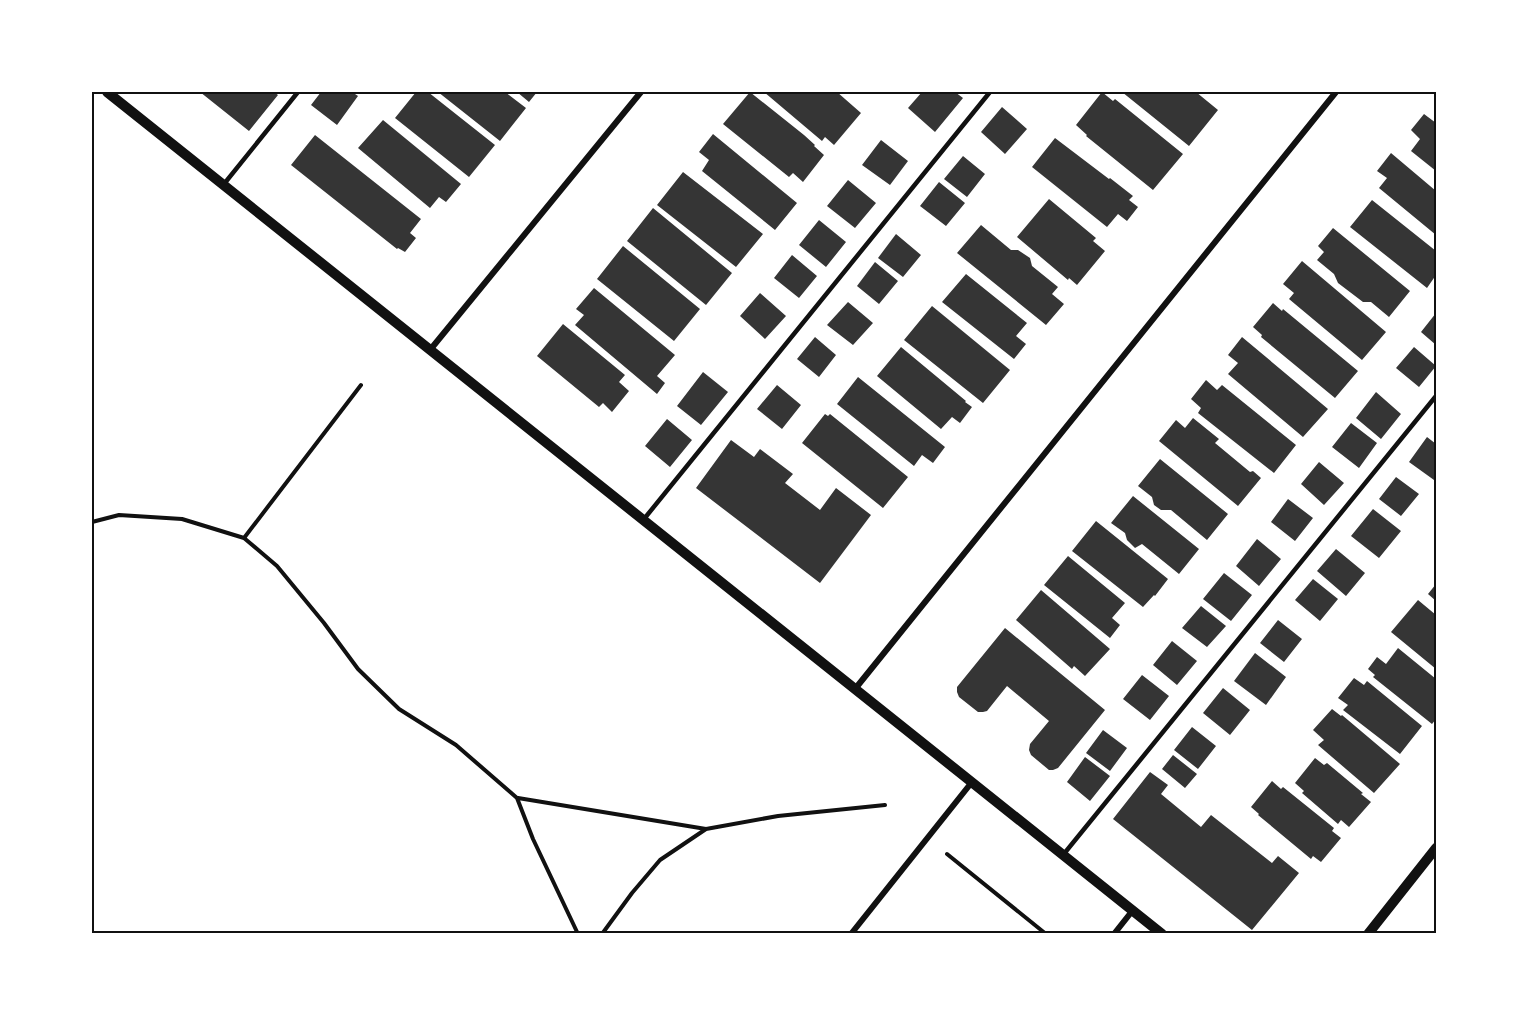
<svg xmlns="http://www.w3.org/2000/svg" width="1528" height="1025" font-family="Signika,sans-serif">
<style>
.building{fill:#353535}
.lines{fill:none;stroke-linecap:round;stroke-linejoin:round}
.path{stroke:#111;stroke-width:4}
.service{stroke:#111;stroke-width:4.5}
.minor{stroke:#111;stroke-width:6}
.tertiary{stroke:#111;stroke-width:10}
.neatline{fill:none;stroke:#111;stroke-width:2}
</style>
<rect width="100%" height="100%" fill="#fff"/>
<path class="building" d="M200,92H274L278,95L249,131Z
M321,92H352L358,96L337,125L311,105Z
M416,92H428L495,145L469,177L395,118Z
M438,92H505L526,108L500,141Z
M517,92H537L529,102Z
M750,92L804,135L815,145L814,146L824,155L803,182L793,173L789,177L723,124Z
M764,92H837L861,113L834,145L825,137L822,141Z
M922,92H955L963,98L935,132L908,108Z
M1102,92L1113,101L1115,99L1183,154L1153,190L1086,136L1087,135L1076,125Z
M1122,92H1196L1218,110L1189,146Z
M1002,107L1027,129L1005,154L981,132Z
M1424,114L1436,123V171L1411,151L1420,139L1411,130Z
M383,120L461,184L446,202L439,197L430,208L358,148Z
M713,134L797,203L775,230L702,171L709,160L699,152Z
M315,135L421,219L410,233L416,238L405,252L398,248L397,249L291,165Z
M1055,138L1109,179L1110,178L1133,196L1129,200L1138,207L1127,221L1118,214L1107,227L1032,167Z
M881,140L908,161L890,185L862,165Z
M1391,153L1436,191V235L1379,188L1387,178L1377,171Z
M963,156L985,174L967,197L944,179Z
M683,172L763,234L736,267L657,205Z
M848,180L876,203L855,228L827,206Z
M939,182L965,203L946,226L920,206Z
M1049,199L1096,238L1093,241L1105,251L1077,285L1069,278L1068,280L1017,237Z
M1372,200L1436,251V275L1427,288L1350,227Z
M653,208L732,273L706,305L627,241Z
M819,220L846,242L826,267L799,245Z
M981,225L1011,250H1018L1030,258L1032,266L1058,287L1052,294L1064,304L1046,325L957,253Z
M1333,228L1410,291L1389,317L1371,302H1363L1338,283L1334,274L1317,260L1324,252L1318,246Z
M896,234L921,255L903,277L878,258Z
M623,246L700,309L674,341L597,279Z
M792,255L817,276L799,298L774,278Z
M1302,261L1386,332L1362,360L1289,299L1294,293L1283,284Z
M875,262L898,281L879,304L857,286Z
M966,274L1027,323L1016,336L1026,344L1014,359L942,302Z
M594,288L675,355L657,376L665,383L657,394L575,325L584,315L576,309Z
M760,293L786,316L765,339L740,316Z
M848,302L873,323L853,345L827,325Z
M1273,303L1282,311L1283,309L1358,371L1335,398L1261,337L1262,335L1253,327Z
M932,306L1010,370L983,403L904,340Z
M1436,313V345L1421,332Z
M563,324L625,375L619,382L629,391L612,412L603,403L599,407L537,356Z
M815,337L836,355L819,377L797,359Z
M1242,337L1328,409L1303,437L1228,374L1238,363L1228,355Z
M901,347L966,401L965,402L972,407L960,423L952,417L941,429L877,376Z
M1414,347L1436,366L1419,387L1396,368Z
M703,372L728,392L701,425L677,406Z
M858,377L945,447L933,463L922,455L914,466L837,404Z
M1206,380L1217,390L1222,385L1296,445L1274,473L1198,413L1201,408L1191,399Z
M777,385L801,405L782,429L757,409Z
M1376,392L1401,414L1381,439L1356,418Z
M825,414L828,416L830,414L908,477L883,508L802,443Z
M1193,418L1219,439L1215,443L1250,472L1253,471L1261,478L1238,506L1159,441L1176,420L1185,428Z
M667,419L692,440L670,467L645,446Z
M1351,423L1377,443L1359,468L1332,447Z
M1427,437L1436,444V476L1434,480L1409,462Z
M731,440L754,457L760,449L793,474L785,483L820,510L836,488L871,515L820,583L696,488Z
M1160,459L1228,514L1207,540L1171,510H1161L1154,505L1152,497L1138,486Z
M1319,462L1344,483L1324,505L1301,484Z
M1396,477L1419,494L1401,516L1379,499Z
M1133,496L1199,549L1179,574L1142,544L1135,548L1127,540L1125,533L1111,523Z
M1288,499L1313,518L1295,541L1271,522Z
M1373,509L1401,531L1379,558L1351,536Z
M1096,521L1168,579L1155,596L1154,595L1143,607L1072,551Z
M1257,539L1281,559L1259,586L1236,566Z
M1336,549L1365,573L1346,596L1317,571Z
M1068,556L1125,603L1112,618L1120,625L1110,638L1044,585Z
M1224,573L1252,595L1231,621L1203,599Z
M1313,579L1338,599L1320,621L1295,600Z
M1436,584V606L1434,604L1436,601L1428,594Z
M1041,590L1110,649L1085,676L1074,666L1072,669L1016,620Z
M1418,600L1436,615V669L1391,632Z
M1201,606L1226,626L1207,647L1182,628Z
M1278,620L1302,639L1284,662L1260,643Z
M1005,628L1105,710L1058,768L1053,770H1049L1031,755L1029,750L1030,744L1049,721L1007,686L987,711L983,712H978L959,697L957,692V687Z
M1172,641L1197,661L1177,685L1153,665Z
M1398,648L1436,679V719L1432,724L1373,677L1375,675L1368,669L1377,657L1386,664Z
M1255,653L1286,677L1266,705L1234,681Z
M1142,675L1169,696L1150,720L1123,699Z
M1354,678L1364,685L1367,681L1422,726L1400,754L1343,710L1348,705L1338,698Z
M1223,688L1250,710L1230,735L1203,713Z
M1332,709L1341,716L1342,715L1400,764L1374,793L1318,745L1324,740L1313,730Z
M1192,727L1216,746L1198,769L1174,750Z
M1103,730L1127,748L1110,771L1086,753Z
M1173,755L1197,774L1185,788L1162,769Z
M1085,757L1110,776L1090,801L1067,782Z
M1315,758L1324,765L1327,763L1363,793L1361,794L1371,802L1349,827L1341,820L1338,824L1302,793L1304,791L1295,783Z
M1150,772L1168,785L1161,794L1201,827L1211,815L1272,863L1278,856L1299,873L1252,930L1113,819Z
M1272,781L1281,789L1283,787L1334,828L1332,831L1341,838L1321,862L1313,856L1311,859L1258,815L1259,814L1251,807Z"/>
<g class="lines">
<path class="path" d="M92,522L119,515L182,519L244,538L277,566L324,623L358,669L399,709L456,745L517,798L533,839L578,934
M244,538L361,385
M518,798L706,829
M947,854L1046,934
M602,934L632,893L660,860L706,829L778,816L885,805"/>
<path class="service" d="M224,184L298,92
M644,519L990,92
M1063,855L1436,396"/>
<path class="minor" d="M430,350L641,92
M855,689L1336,92
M851,934L972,782
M1114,934L1133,910"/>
<path class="tertiary" d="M107,92L1162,934
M1368,934L1436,848"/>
</g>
<rect width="1528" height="1025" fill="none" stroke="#ffffff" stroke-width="186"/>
<rect x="93" y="93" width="1342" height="839" class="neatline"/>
</svg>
